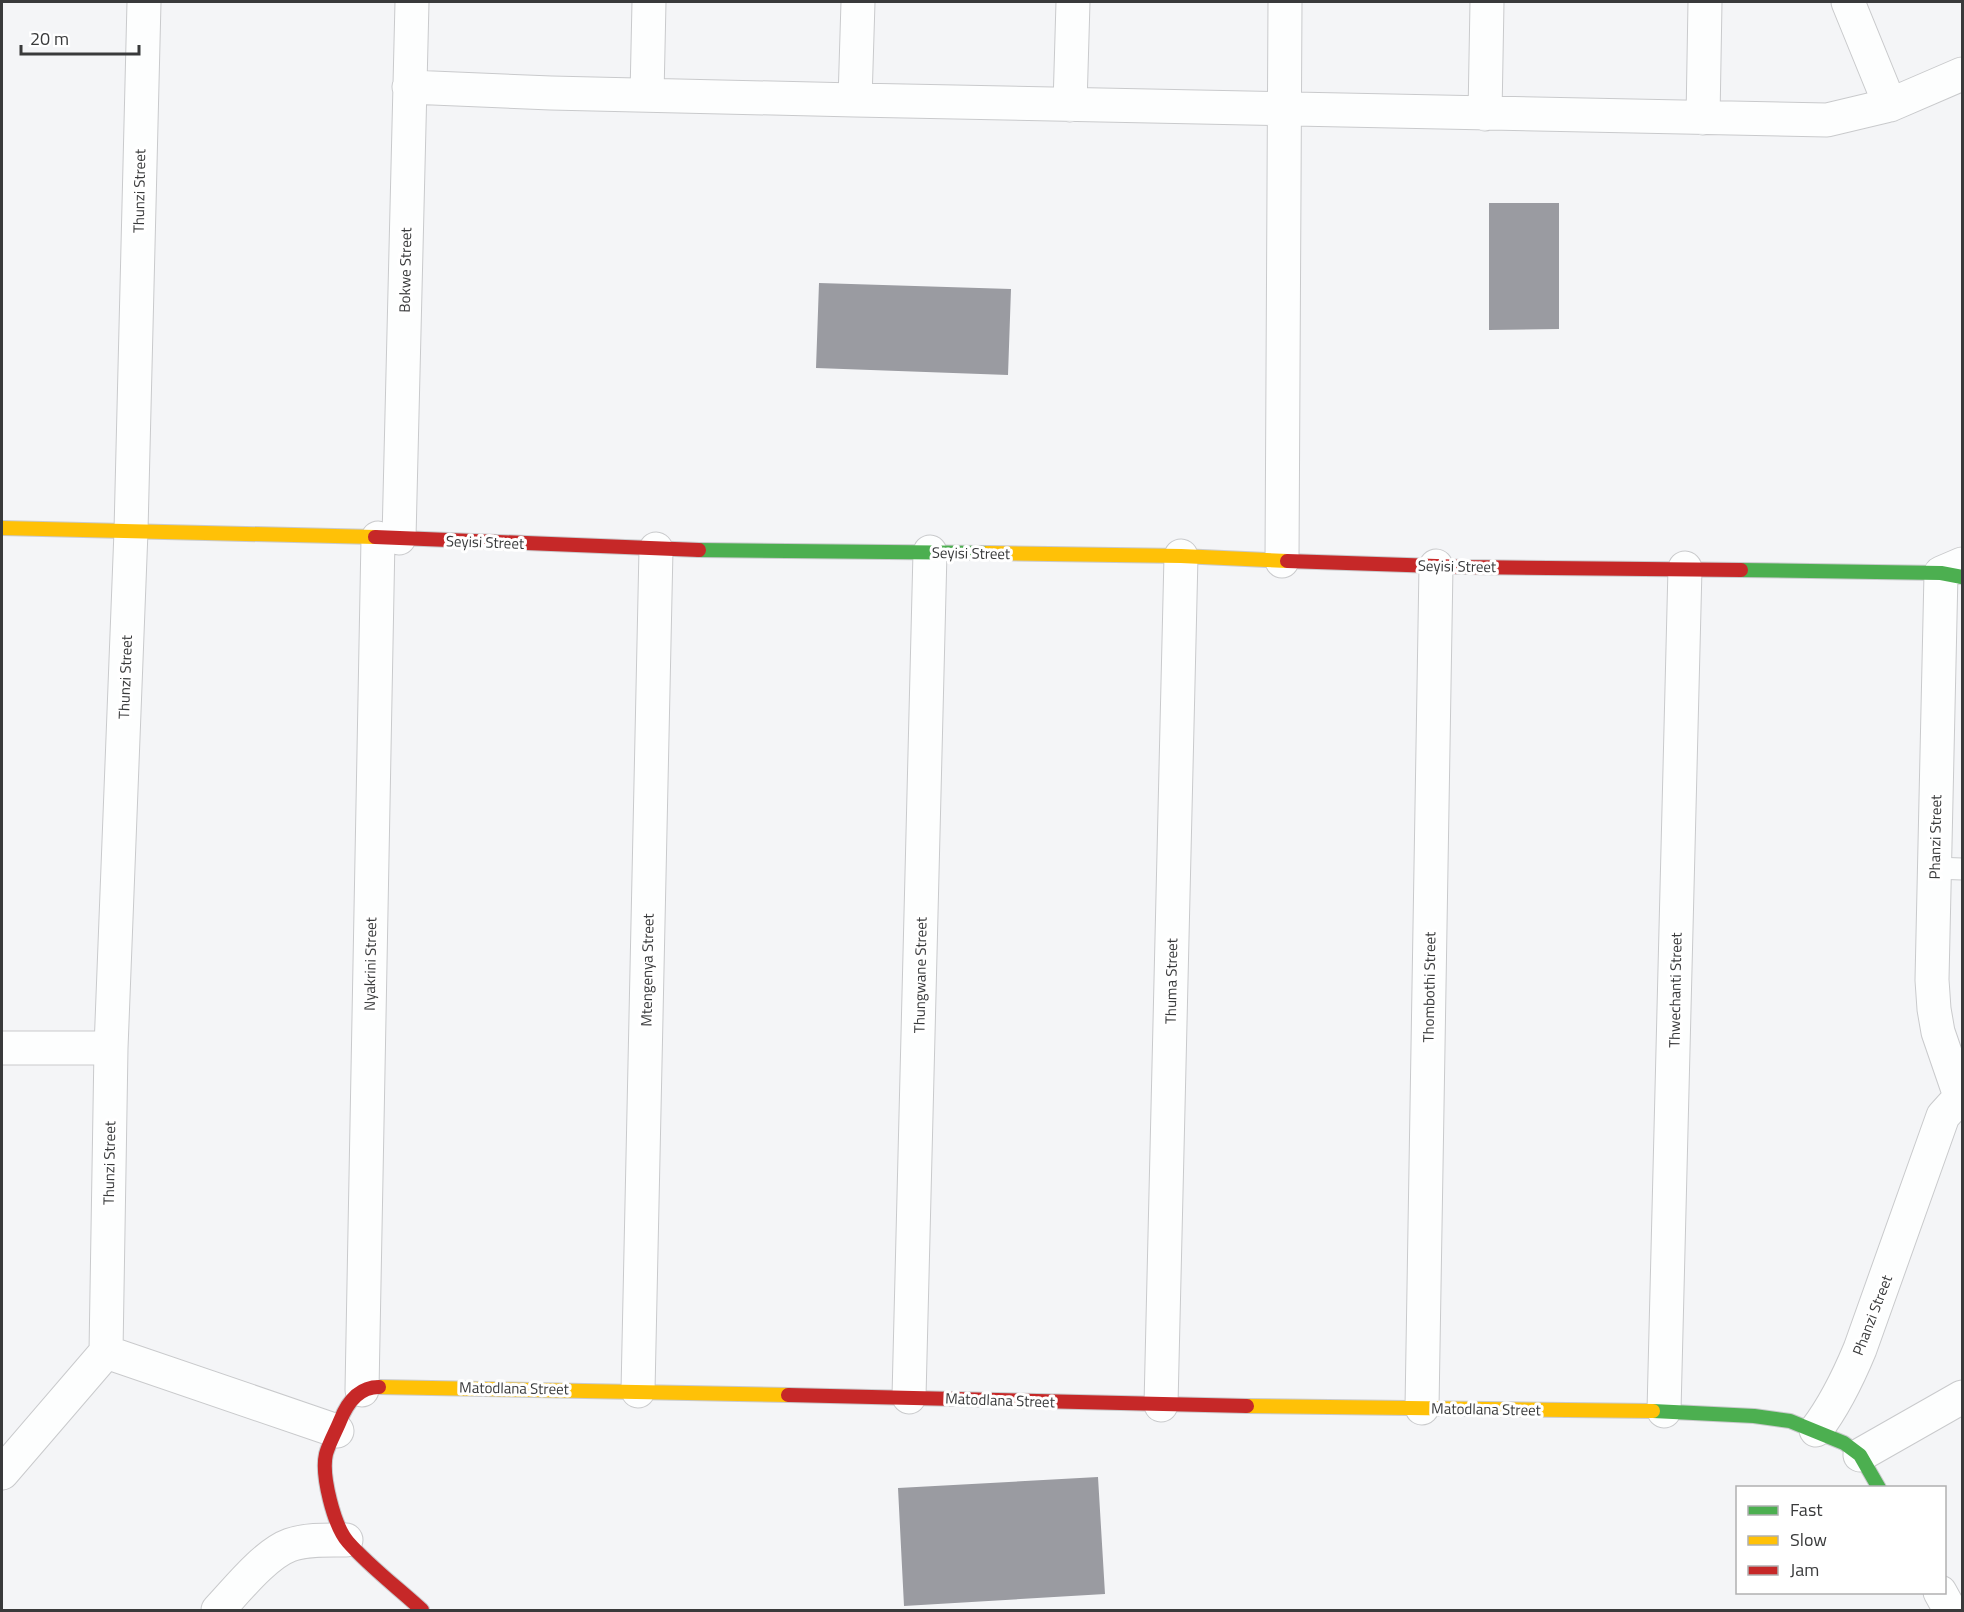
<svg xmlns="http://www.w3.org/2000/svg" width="1964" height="1612" font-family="'Titillium Web',sans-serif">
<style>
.building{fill:#9a9ba1}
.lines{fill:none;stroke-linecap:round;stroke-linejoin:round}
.lane-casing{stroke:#c9cacc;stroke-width:23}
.street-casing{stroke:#c9cacc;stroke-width:35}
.fast-casing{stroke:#c9cacc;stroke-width:16}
.slow-casing{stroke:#c9cacc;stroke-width:16}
.jam-casing{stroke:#c9cacc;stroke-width:16}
.lane{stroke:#fdfefe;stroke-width:21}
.street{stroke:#fdfefe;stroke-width:33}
.fast{stroke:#4caf50;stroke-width:14}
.slow{stroke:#ffc107;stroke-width:14}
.jam{stroke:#c62828;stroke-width:14}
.labels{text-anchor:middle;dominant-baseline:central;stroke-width:6;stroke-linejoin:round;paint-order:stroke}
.street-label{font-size:15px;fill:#393a3b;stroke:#fff}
</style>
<rect width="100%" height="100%" fill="#f4f5f7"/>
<path class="building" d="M1489,203H1559V329L1489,330Z
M819,283L1011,289L1008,375L816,368Z
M1098,1477L1105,1594L904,1606L898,1488Z"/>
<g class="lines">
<defs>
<path id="lane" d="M1934,868L1962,869"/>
<path id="street" d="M144,2L131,531L111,1048L106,1352L337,1431
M1848,2L1890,105
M409,87L551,93L855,100L1827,120L1890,105L1962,74
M647,95L649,2
M855,100L858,2
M1070,105L1073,2
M1485,114L1487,2
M1703,118L1705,2
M399,538L412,2
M1282,561L1285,2
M2,1048H111
M1960,1096L1938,1032L1934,1009L1932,980L1941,573L1962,564
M362,1390L378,538
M638,1391L656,549
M909,1397L930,552
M1161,1405L1181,556
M1422,1408L1436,566
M1664,1411L1685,568
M1816,1430C1835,1405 1848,1378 1860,1349L1943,1116L1962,1095
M1860,1455L1962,1397
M2,1473L106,1352
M1940,1592L1950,1610
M218,1610C236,1591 265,1554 290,1545C307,1539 328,1540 346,1540"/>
<path id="fast" d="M699,550L987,553
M1741,570L1941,573L1962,577
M1653,1411L1754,1416L1790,1421L1844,1443L1860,1455L1879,1488"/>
<path id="slow" d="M2,528L375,537
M987,553L1181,556L1287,561
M379,1387L788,1395
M1247,1406L1653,1411"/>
<path id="jam" d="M375,537L699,550
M1287,561L1466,567L1741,570
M379,1387C359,1387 347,1403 340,1421C336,1431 329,1443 326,1454C321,1475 334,1526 348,1542C369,1566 398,1588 422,1610
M788,1395L1247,1406"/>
</defs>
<use href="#lane" class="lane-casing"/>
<use href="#street" class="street-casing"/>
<use href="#fast" class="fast-casing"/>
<use href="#slow" class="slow-casing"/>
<use href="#jam" class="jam-casing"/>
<use href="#lane" class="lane"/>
<use href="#street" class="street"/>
<use href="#fast" class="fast"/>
<use href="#slow" class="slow"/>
<use href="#jam" class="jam"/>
</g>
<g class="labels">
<g class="street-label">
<text transform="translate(139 191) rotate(-89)">Thunzi Street</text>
<text transform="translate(405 270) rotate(-89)">Bokwe Street</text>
<text transform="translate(485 542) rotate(2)">Seyisi Street</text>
<text transform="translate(971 553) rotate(1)">Seyisi Street</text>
<text transform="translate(1457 566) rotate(1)">Seyisi Street</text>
<text transform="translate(125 677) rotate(-88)">Thunzi Street</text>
<text transform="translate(1935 837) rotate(-89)">Phanzi Street</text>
<text transform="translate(370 964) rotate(-89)">Nyakrini Street</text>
<text transform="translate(647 970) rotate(-89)">Mtengenya Street</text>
<text transform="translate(920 975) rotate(-89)">Thungwane Street</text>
<text transform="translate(1171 981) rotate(-89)">Thuma Street</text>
<text transform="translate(1429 987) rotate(-89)">Thombothi Street</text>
<text transform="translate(1675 990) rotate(-89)">Thwechanti Street</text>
<text transform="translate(109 1163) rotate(-89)">Thunzi Street</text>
<text transform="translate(1872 1315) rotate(-69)">Phanzi Street</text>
<text transform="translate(514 1388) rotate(1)">Matodlana Street</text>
<text transform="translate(1000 1400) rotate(2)">Matodlana Street</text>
<text transform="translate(1486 1409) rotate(1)">Matodlana Street</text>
</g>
</g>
<rect width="1964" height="1612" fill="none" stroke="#393a3b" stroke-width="6"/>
<rect x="1736" y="1486" width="210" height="108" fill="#ffffff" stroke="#b0b0b1" stroke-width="1.5"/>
<rect x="1748" y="1506" width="30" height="9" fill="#4caf50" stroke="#b0b0b1" stroke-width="1.5"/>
<text x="1790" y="1516" font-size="18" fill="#393a3b">Fast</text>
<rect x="1748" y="1536" width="30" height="9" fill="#ffc107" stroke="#b0b0b1" stroke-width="1.5"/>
<text x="1790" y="1546" font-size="18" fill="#393a3b">Slow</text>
<rect x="1748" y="1566" width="30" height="9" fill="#c62828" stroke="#b0b0b1" stroke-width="1.5"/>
<text x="1790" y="1576" font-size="18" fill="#393a3b">Jam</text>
<path d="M21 45v9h118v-9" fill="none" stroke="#393a3b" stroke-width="3"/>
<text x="30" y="45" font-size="18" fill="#393a3b" stroke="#ffffff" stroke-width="4.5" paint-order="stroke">20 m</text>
</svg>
